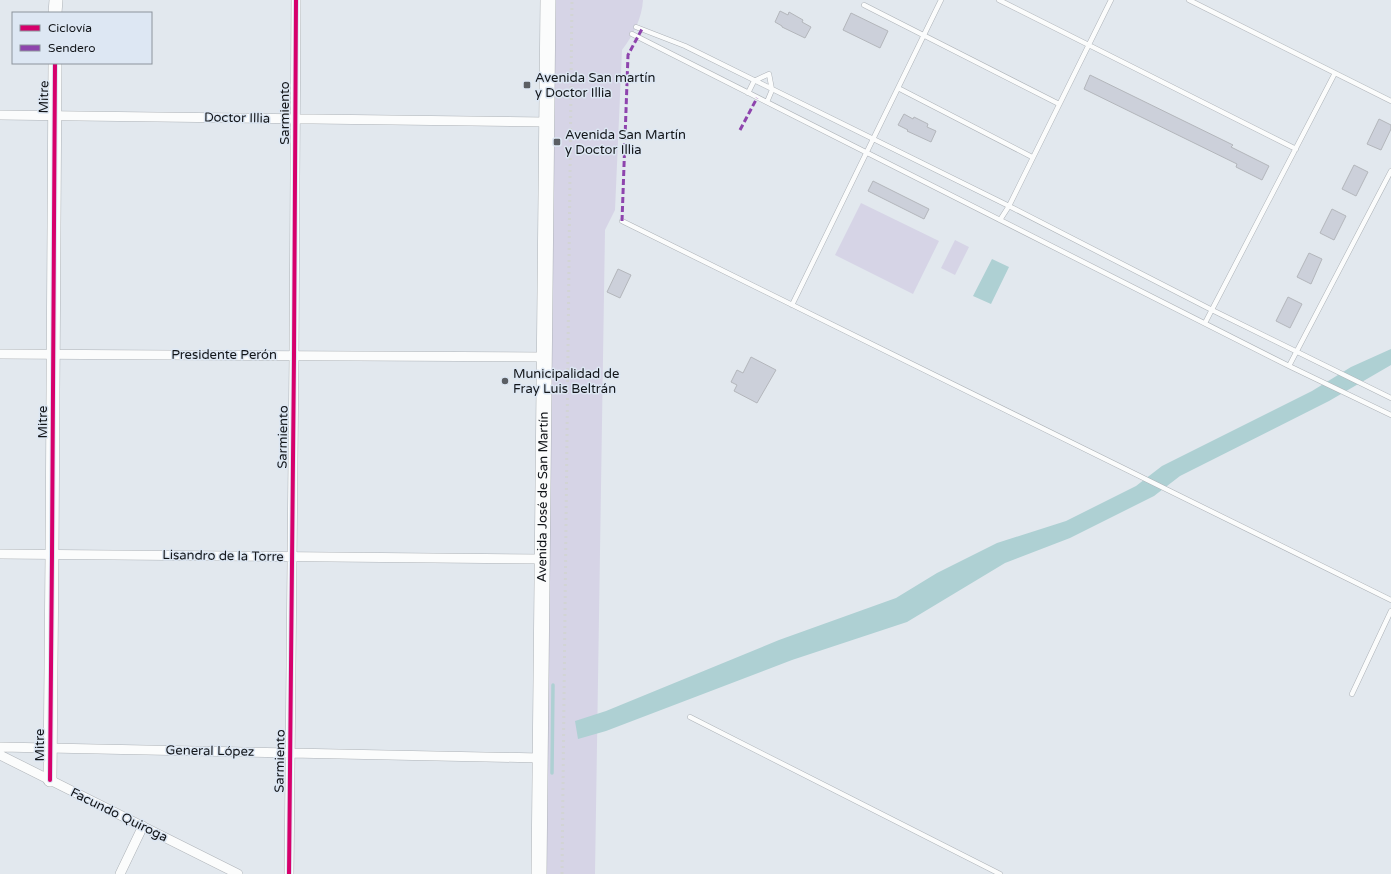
<svg xmlns="http://www.w3.org/2000/svg" width="1391" height="874" font-family="'Varela Round',sans-serif">
<style>
.green{fill:#d6d4e6}
.water{fill:#aed0d3}
.lines{fill:none;stroke-linecap:round;stroke-linejoin:round}
.stream{stroke:#aed0d3;stroke-width:3.5}
.building{fill:#ccd0da;stroke:#b3b6bb}
.lane-casing{stroke:#adb2b7;stroke-width:5.5}
.street-casing{stroke:#adb2b7;stroke-width:10}
.secondary-casing{stroke:#adb2b7;stroke-width:14}
.primary-casing{stroke:#adb2b7;stroke-width:16}
.lane{stroke:#fbfcfc;stroke-width:4.5}
.street{stroke:#fbfcfc;stroke-width:9}
.secondary{stroke:#fbfcfc;stroke-width:13}
.primary{stroke:#fbfcfc;stroke-width:15}
.rail{stroke:#d2d4d5;stroke-width:3;stroke-dasharray:2 4;stroke-linecap:butt}
.quiet{stroke:#8e44ad;stroke-width:3;stroke-dasharray:6 3;stroke-linecap:butt}
.cycleway-casing{stroke:#dde7f3;stroke-width:6}
.cycleway{stroke:#d6006c;stroke-width:4}
.poi-dot{fill:#5b5f64;stroke:#dde7f3;stroke-width:1.5}
.labels{text-anchor:middle;dominant-baseline:central;stroke-width:3;stroke-linejoin:round;paint-order:stroke}
.poi-label{font-size:13px;fill:#121519;stroke:#dde7f3;text-anchor:start}
.street-label{font-size:13px;fill:#121519;stroke:#dde7f3}
</style>
<rect width="100%" height="100%" fill="#e2e8ee"/>
<path class="green" d="M548,0H643C642,18 633,36 622,50L615,210L605,230L595,874H539Z
M861,203L939,241L913,294L835,255Z
M955,240L969,247L955,275L941,268Z"/>
<path class="water" d="M992,259L1009,267L991,304L973,296Z
M1391,349V365L1329,401L1180,476L1154,496L1070,538L1005,563L907,622L792,660L606,731L578,739L575,721L606,711L779,640L896,598L937,573L997,543L1066,521L1136,486L1162,466L1312,391L1351,367Z"/>
<g class="lines">
<path class="stream" d="M552,773L553,685"/>
</g>
<path class="building" d="M780,11L788,15L789,12L803,20L802,22L811,27L805,38L782,27V26L775,22Z
M851,13L888,31L880,48L843,30Z
M1090,75L1233,145L1231,147L1269,166L1262,180L1236,167L1237,164L1084,89Z
M904,114L913,119L914,117L928,124L927,127L936,131L931,142L907,131L908,130L898,125Z
M1379,119L1391,125V129L1381,150L1367,144Z
M1354,165L1368,172L1356,196L1342,189Z
M873,181L929,209L924,219L868,191Z
M1332,209L1346,216L1334,240L1320,233Z
M1309,253L1322,259L1311,284L1297,277Z
M618,269L631,275L620,298L607,292Z
M1288,297L1302,304L1290,328L1276,321Z
M751,357L776,370L757,403L734,391L737,385L731,382L737,370L743,373Z"/>
<g class="lines">
<defs>
<path id="lane" d="M999,0L1296,149
M1189,0L1391,101
M864,5L1059,104
M636,27L685,46L1009,206L1212,310L1391,398
M632,34L1289,366L1391,415
M898,88L1032,157
M748,93L754,81L769,74L772,90L767,102
M1000,220L1009,206L1111,0
M622,221L1391,600
M792,305L941,0
M1205,323L1335,73
M1289,366L1391,171
M1352,694L1391,611
M690,717L1000,874"/>
<path id="street" d="M0,115L546,122
M0,354L544,357
M0,554L543,559
M0,747L540,758
M0,755L238,874
M120,874L143,826
M289,874L294,356L296,0"/>
<path id="secondary" d="M55,13L56,0
M50,780L52,555L55,63"/>
<g id="primary">
<path id="s1" d="M539,874L548,0"/>
</g>
</defs>
<use href="#lane" class="lane-casing"/>
<use href="#street" class="street-casing"/>
<use href="#secondary" class="secondary-casing"/>
<use href="#primary" class="primary-casing"/>
<use href="#lane" class="lane"/>
<use href="#street" class="street"/>
<use href="#secondary" class="secondary"/>
<use href="#primary" class="primary"/>
<path class="rail" d="M562,874L572,0"/>
<path class="quiet" d="M740,130L757,98
M622,221L628,55L642,29"/>
<defs>
<path id="cycleway" d="M50,780L52,555L55,63
M289,874L294,356L296,0"/>
</defs>
<use href="#cycleway" class="cycleway-casing"/>
<use href="#cycleway" class="cycleway"/>
</g>
<g class="poi-dot">
<rect x="523" y="81" width="8" height="8" rx="2"/>
<rect x="553" y="138" width="8" height="8" rx="2"/>
<circle cx="505" cy="381" r="4"/>
</g>
<g class="labels">
<g class="poi-label">
<text x="535" y="78">Avenida San martín<tspan x="535" dy="15">y Doctor Illia</tspan></text>
<text x="565" y="135">Avenida San Martín<tspan x="565" dy="15">y Doctor Illia</tspan></text>
<text x="513" y="374">Municipalidad de<tspan x="513" dy="15">Fray Luis Beltrán</tspan></text>
</g>
<g class="street-label">
<text transform="translate(44 97) rotate(-89)">Mitre</text>
<text transform="translate(285 113) rotate(-90)">Sarmiento</text>
<text transform="translate(237 118) rotate(1)">Doctor Illia</text>
<text x="224" y="355">Presidente Perón</text>
<text transform="translate(43 422) rotate(-90)">Mitre</text>
<text transform="translate(283 437) rotate(-89)">Sarmiento</text>
<text stroke="none"><textPath href="#s1" startOffset="377">Avenida José de San Martín</textPath></text>
<text transform="translate(223 556) rotate(1)">Lisandro de la Torre</text>
<text transform="translate(40 745) rotate(-90)">Mitre</text>
<text transform="translate(210 751) rotate(1)">General López</text>
<text transform="translate(280 761) rotate(-89)">Sarmiento</text>
<text transform="translate(119 815) rotate(26)">Facundo Quiroga</text>
</g>
</g>
<rect x="12" y="12" width="140" height="52" fill="#dde7f3" stroke="#8c939c"/>
<rect x="20" y="25" width="20" height="6" fill="#d6006c" stroke="#8c939c"/>
<text x="48" y="32" font-size="12" fill="#121519">Ciclovía</text>
<rect x="20" y="45" width="20" height="6" fill="#8e44ad" stroke="#8c939c"/>
<text x="48" y="52" font-size="12" fill="#121519">Sendero</text>
</svg>
